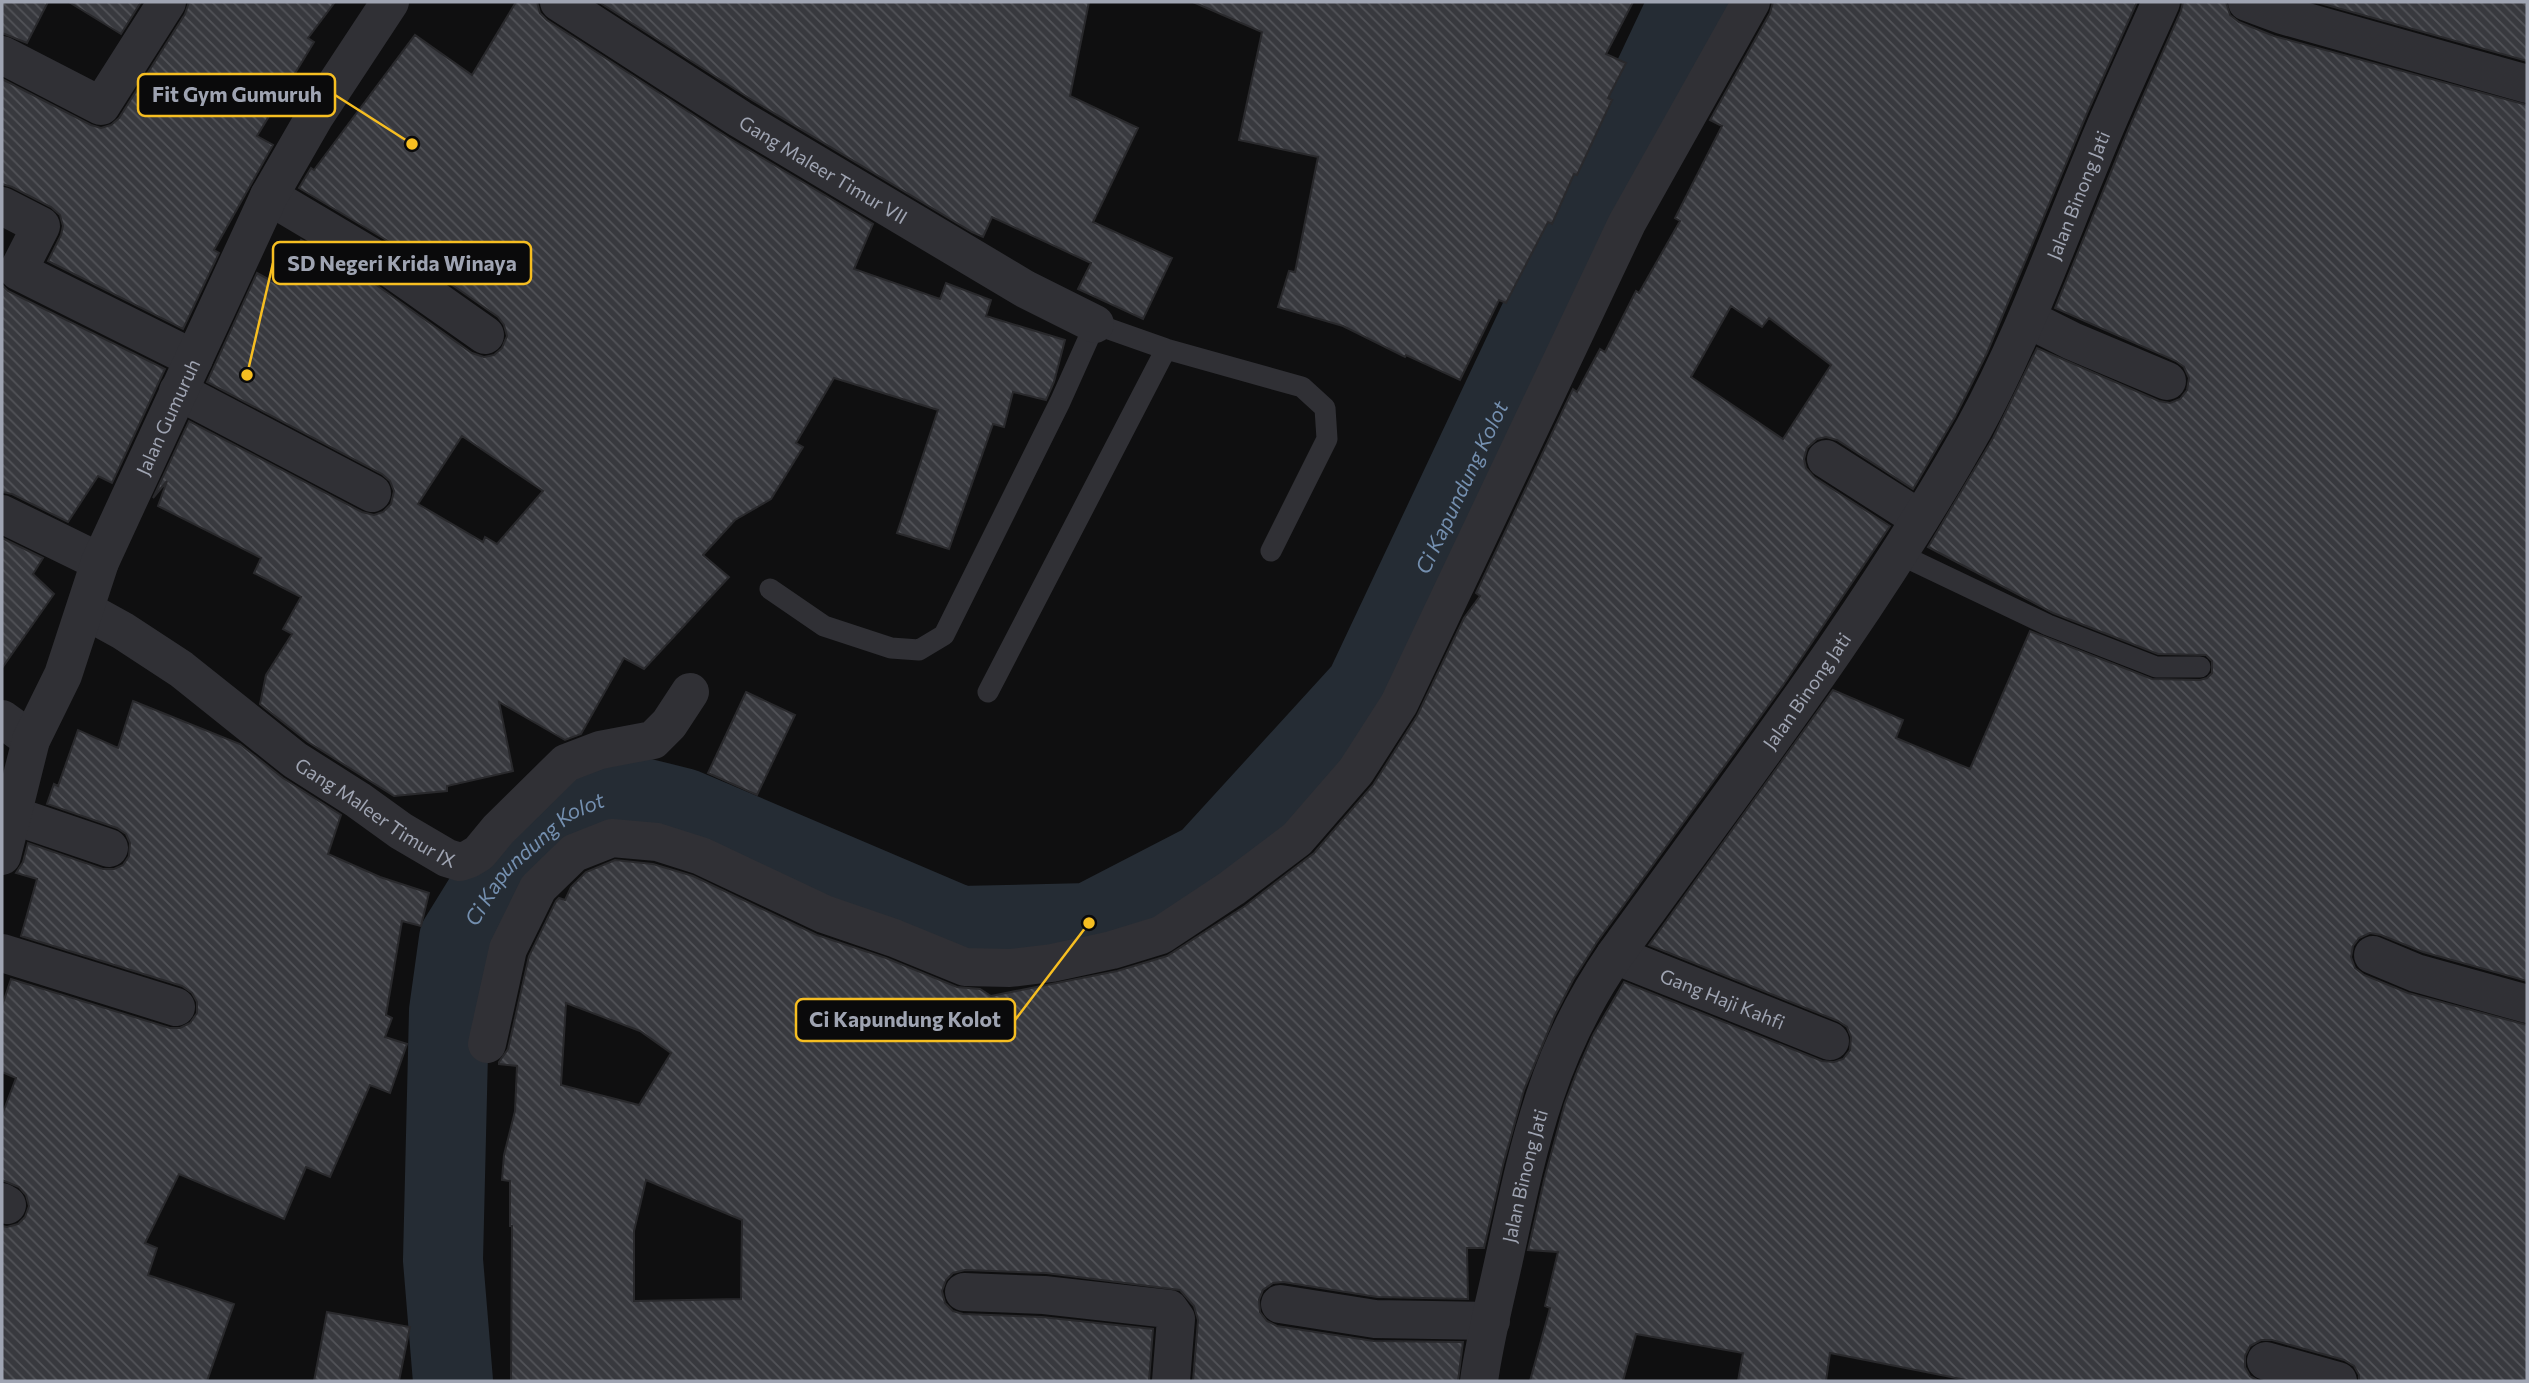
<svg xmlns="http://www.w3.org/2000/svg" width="2529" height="1383" font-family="Commissioner,sans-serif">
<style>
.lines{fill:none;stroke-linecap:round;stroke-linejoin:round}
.river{stroke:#252c34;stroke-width:80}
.building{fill:url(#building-back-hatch);stroke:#29292c;stroke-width:2;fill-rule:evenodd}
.lane{stroke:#303035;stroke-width:21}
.street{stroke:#303035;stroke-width:38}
.labels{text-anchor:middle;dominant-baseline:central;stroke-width:5;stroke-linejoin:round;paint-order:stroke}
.street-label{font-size:19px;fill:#9fa4b2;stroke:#0a0a0b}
.water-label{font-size:21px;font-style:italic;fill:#748faf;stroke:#0a0a0b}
.leader{fill:none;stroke:#f6be21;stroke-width:2.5}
.callout-dot{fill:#f6be21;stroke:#0a0a0b;stroke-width:2.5}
.callout{fill:#0a0a0b;stroke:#f6be21;stroke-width:2.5}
.callout-label{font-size:21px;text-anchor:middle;font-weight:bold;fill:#9fa4b2}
</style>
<defs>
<pattern id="building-back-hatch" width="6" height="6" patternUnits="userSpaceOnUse" patternTransform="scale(1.75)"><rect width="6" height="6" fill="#38393e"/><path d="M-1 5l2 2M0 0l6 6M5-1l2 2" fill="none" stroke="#525358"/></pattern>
</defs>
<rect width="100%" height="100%" fill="#0f0f10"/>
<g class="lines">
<path class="river" id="s1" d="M453,1381L443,1260L449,1011L459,939L501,871L569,811L618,792L683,808L960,926L1089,923L1207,862L1365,689L1689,2"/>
</g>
<path class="building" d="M2,2H48L27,43L2,33Z
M69,2H141L121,34Z
M189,2H335L308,38L314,42L257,136L273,145L214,250L219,253L183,329L48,261L61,235L63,226L60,215L51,207L12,187L2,184V79L91,125L101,128L111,125L119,118L185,14Z
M516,2H537L540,13L547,20L729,138L873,224L854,269L940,299L946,283L991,300L986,316L1065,340L1054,382L1046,400L1013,392L1004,427L993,424L949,549L897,533L938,410L834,378L796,443L803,447L771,499L735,520L703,555L729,577L644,669L624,658L581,734L565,740L499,702L513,771L447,786V791L394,796L308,742L260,704L266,675L292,634L283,629L301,597L254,573L261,558L158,506L167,481L153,498L189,421L362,512L374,515L383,512L391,504L394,491L390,481L382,474L207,382L257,273L277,284L301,240L375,284L472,353L484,357L494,355L502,348L507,336L504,325L498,317L398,247L299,188L311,168L314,170L415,35L472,75ZM462,436L543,491L497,544L485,537L483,542L418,504Z
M599,2H1089L1070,96L1138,128L1093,222L1172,258L1143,319L1078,289L1091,263L992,217L983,237L972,232L752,100Z
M1193,2H1633L1606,54L1626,63L1608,98L1612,100L1577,175L1574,174L1552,224L1548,222L1506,303L1499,300L1460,380L1406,355L1405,357L1343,326L1278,307L1289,271L1295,272L1318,157L1239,140L1262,32Z
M1773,2H2137L2088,111L1987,353L1955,417L1913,489L1837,440L1826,437L1817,439L1807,448L1804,459L1806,468L1814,477L1890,526L1784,684L1597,942L1573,980L1554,1017L1524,1090L1503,1165L1484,1248H1467L1468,1299L1377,1297L1283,1282L1273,1283L1263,1290L1259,1300L1260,1312L1267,1321L1277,1326L1374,1341L1463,1342L1458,1381H1193L1198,1320L1194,1306L1180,1290L1046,1273L965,1270L953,1273L946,1280L942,1291L945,1303L953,1311L963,1314L1042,1317L1153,1329L1149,1381H511L512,1226H510V1181L502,1180L504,1155L515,1111L517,1066L499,1064V1062L508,1049L529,956L556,901L559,898L565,900L571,887L586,872L615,860L653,864L693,876L817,935L886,958L957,987L980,989L991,996L1117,971L1167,956L1245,906L1314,853L1373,785L1417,716L1464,618L1480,596L1476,593L1573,389L1577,392L1600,349L1605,352L1636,291L1639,293L1680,221L1675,218L1722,126L1710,120L1770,13ZM1731,306L1762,327L1769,318L1831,365L1783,439L1691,377ZM566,1003L640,1031L671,1053L639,1105L561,1085ZM646,1180L742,1220L741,1299L634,1301V1231Z
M2183,2H2226L2230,15L2239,22L2274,36L2527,105V981L2423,952L2381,935L2370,933L2359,938L2353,946L2351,957L2355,968L2364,975L2408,993L2527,1025V1381H2359V1375L2354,1366L2344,1360L2272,1340H2261L2250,1346L2245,1356V1367L2250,1376L2259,1381H1971L1830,1353L1826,1381H1738L1743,1353L1636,1334L1623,1381H1530L1550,1308L1545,1306L1558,1252L1528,1250L1545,1176L1565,1103L1578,1069L1593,1035L1624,982L1822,1061L1834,1062L1843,1059L1850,1050L1851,1037L1847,1027L1838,1021L1649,945L1833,690L1903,720L1896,738L1970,769L2030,631L2152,679L2200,680L2207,678L2212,673V661L2206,655L2158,654L2053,613L1928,547L1993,438L2037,348L2159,401L2170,403L2180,399L2187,390L2189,378L2184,367L2176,361L2055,308L2129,128L2181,11Z
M2316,2H2527V61Z
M2,285L8,291L165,369L112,483L98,476L68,522L12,494L2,492Z
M2,538L43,558L33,574L54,594L2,668Z
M746,692L795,715L757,795L708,773Z
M133,701L240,744L283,778L341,815L328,854L380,877L429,893L421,926L402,921L386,1015L392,1018L385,1037L407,1044L390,1093L370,1085L330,1177L306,1167L284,1219L179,1174L145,1243L157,1248L148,1275L234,1304L207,1381H2V1226L7,1227L18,1224L25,1217L29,1206L26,1195L19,1187L2,1180V1115L16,1078L2,1072V1006L11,979L170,1028H180L190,1023L197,1013V1002L192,993L182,986L21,936L37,879L16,873L23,862L28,843L103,869H114L123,865L129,856L130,843L126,834L117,828L47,804L54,784L58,786L78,730L118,748Z
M327,1312L410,1327L399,1381H314Z"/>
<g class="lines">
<path class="lane" d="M1899,554L2048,625L2156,667H2200
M770,589L824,626L891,648L919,650L944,635L1060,402L1095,324L1166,349L1302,387L1325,408L1327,439L1271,551
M988,692L1166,349"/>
<g class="street">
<path id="s2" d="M559,2L740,119L1025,289L1095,324"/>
<path d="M2247,2L2282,15L2527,84"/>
<path d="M2,55L101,106L167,2"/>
<path d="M269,196L387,266L485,335"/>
<path d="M2,206L41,226L18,271L194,359"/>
<path d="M2028,319L2072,341L2167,381"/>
<path d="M178,391L372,493"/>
<path d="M1826,459L1920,519"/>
<path d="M2,514L100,562"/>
<path id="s3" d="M85,610L123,631L181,669L295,760L358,800L401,831L447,858L460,862L469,859L479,853L498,830L566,763L600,750L653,740L669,724L690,692"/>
<path d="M2,719L31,740"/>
<path d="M12,815L109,848"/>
<path id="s4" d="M2,856L31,740L63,675L100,562L269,196L315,116L390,2"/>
<path d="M2,953L176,1007"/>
<path id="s5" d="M1615,955L1830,1041"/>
<path d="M2373,955L2416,973L2527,1004"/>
<path d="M487,1044L508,949L538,888L574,853L612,838L657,842L701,856L824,914L894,938L965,967L1010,968L1052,963L1112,950L1161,935L1232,888L1297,839L1356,771L1399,704L1627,223L1751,2"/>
<path d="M2,1202L7,1205"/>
<path d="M964,1292L1044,1295L1169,1309L1176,1319L1171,1381"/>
<path d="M1280,1304L1375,1319L1491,1321"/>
<path d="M2266,1361L2338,1381"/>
<path id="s6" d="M1479,1381C1485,1337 1497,1293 1506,1250C1530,1139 1549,1050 1615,955C1739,783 1870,614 1974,428C2021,342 2054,250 2092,159C2113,106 2138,54 2161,2"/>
</g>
</g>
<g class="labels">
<g class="street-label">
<text stroke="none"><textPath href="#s2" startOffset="313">Gang Maleer Timur VII</textPath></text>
<text stroke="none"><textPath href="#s6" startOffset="1344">Jalan Binong Jati</textPath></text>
<text stroke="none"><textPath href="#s4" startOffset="471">Jalan Gumuruh</textPath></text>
<text stroke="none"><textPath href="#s6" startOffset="777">Jalan Binong Jati</textPath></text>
<text stroke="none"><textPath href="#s3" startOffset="355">Gang Maleer Timur IX</textPath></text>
<text stroke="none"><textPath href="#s5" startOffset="116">Gang Haji Kahfi</textPath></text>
<text stroke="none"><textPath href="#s6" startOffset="210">Jalan Binong Jati</textPath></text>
</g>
<g class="water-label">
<text stroke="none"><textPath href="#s1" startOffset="1754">Ci Kapundung Kolot</textPath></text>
<text stroke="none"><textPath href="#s1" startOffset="556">Ci Kapundung Kolot</textPath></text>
</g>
</g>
<path class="leader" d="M412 144L335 95M247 375L273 263M1089 923L1015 1020"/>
<g class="callout-dot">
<circle cx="412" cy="144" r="7"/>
<circle cx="247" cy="375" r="7"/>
<circle cx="1089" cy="923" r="7"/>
</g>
<g class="callout">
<rect x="138" y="74" width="197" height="42" rx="7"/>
<rect x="273" y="242" width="258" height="42" rx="7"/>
<rect x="796" y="999" width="219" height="42" rx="7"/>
</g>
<g class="callout-label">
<text x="237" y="102">Fit Gym Gumuruh</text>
<text x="402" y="271">SD Negeri Krida Winaya</text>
<text x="905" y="1027">Ci Kapundung Kolot</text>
</g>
<rect width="2529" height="1383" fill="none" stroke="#9fa4b2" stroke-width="7"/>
</svg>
